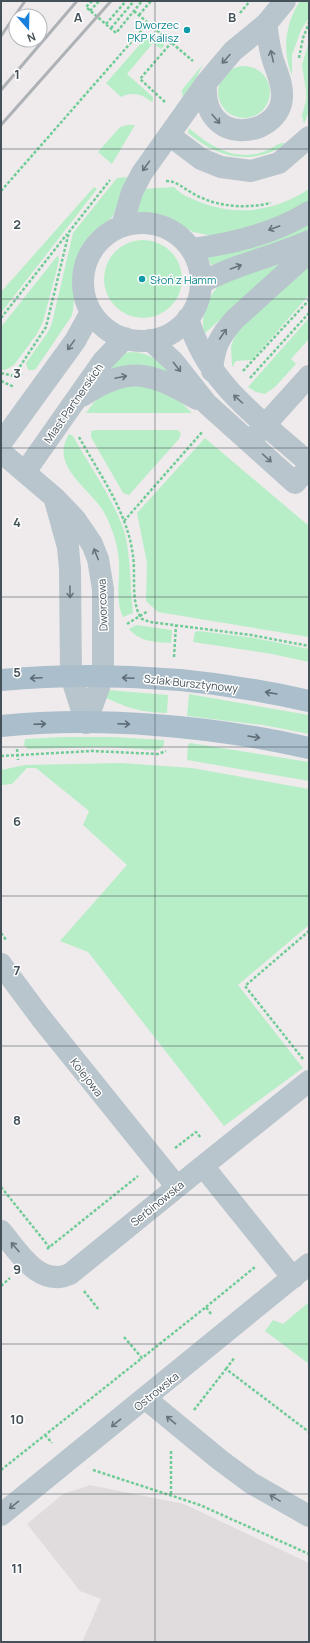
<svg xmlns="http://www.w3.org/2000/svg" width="310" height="1643" font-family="Manrope,sans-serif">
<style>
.education{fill:#e0dcde}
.green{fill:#b8eec7}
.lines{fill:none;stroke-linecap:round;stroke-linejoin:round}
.path{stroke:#70cc96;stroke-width:2.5;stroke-dasharray:3 2;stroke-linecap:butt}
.minor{stroke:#b9c5cc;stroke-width:22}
.major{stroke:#aabecc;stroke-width:22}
.rail{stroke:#aeb2b6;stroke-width:3}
.oneway{stroke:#67747c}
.oneway2{stroke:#5e6c76}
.grid{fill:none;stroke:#445159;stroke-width:1;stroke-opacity:0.55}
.culture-dot{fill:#0f9aa8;stroke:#fff;stroke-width:1.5}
.labels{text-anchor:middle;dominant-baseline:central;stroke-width:3;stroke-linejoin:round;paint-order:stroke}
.culture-label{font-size:11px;fill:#0d838f;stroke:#fff;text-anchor:end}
.street-label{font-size:11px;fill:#445159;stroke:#fff}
.grid-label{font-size:13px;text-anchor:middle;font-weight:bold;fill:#445159;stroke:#fff;stroke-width:3;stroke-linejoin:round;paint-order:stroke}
</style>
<rect width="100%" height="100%" fill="#efebec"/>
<path class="education" d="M90,1485L184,1504L309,1563V1642H82L101,1599L80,1591L27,1524L63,1494Z"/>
<path class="green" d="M300,1H309V18L301,30L292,55V76C282,50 285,24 300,1Z
M150,33H155L164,41V46L161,49L153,43L127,74L153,97V101L152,102C143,95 133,91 121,97L106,83Z
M309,41V111L304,124L302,115L306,101V91L302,65Z
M203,64L187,97L183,100L182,90Z
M218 92a26 26 0 1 1 52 0a26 26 0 1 1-52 0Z
M127,125H135L112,164L98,152L120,127Z
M189,128C212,148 239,164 270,149C276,146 280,141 287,144C251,166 219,159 188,133Z
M128,177L113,216L88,241L80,255L76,272L73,311L71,317L35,370H28L26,363L48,332L52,323L73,233L117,178Z
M94,187L97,189L1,313V292Z
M174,187C181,195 190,198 200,202C238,217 275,211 309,189V204L264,223L212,236L193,232L164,216L137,214L142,189Z
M309,220V233L270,247L211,265L207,256Z
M104 279a39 39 0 1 1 78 0a39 39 0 1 1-78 0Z
M58,255L59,261L43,322L37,334L14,365L5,370H1V327Z
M309,263V295L252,360L236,361L232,367L231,346L237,331Z
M279,264L280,267L204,334C200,315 208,294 223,282Z
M309,318V339L291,359L296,364L275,387L265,394L256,392L248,387Z
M132,352C152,353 163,364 177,377C146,361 131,362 99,374L125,353Z
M150,384L181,402L192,413H86C106,384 117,386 150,384Z
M95,430H178L181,434L179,439L129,495L123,493L91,437V431Z
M69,434L73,436C89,465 116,503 125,534C131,559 130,587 133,613L123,617C115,601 120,579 119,562C118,545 113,531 106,516C93,489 48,468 69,434Z
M205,438L309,526V637L158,612L146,601L147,563L137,513Z
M136,625L172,630L171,643C155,642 140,642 129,629Z
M199,631L255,638L309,649V662L272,654L193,642L195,632Z
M108,690L168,695L167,713C139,712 131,709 106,698Z
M189,694L309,715V734L263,725L187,716Z
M61,737H112L164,740V745L160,749L155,750L105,747L32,749H28L24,745L25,739Z
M190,743L309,762V781L187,760L188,745Z
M121,763L192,768L309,789V925L238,985L303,1068L224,1126L88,952L60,941L127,865L83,825L89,811L36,768H27L12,784L1,785V770L25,765Z
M309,1302V1364L265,1331L273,1320L283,1324Z"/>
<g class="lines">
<path class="path" d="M92,1L86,7L116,33L142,1
M90,11L99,1
M134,11L193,61
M240,13L250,1
M139,15L151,1
M106,24L126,1
M111,28L134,1
M299,58L303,38L309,23
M165,102L140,79L171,43
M166,181C177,181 184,189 194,194C217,207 245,209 271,203
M1,191L148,23
M1,318L67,234
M17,371L46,327L69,232L110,180
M243,371L309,300
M1,373L14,376L17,371L22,375
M250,378L309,313
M1,381L14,387
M79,437C100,475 128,513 133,556C136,575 130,603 142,619L150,622L251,635L309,646
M124,521L203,431
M127,624L148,611
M174,657L176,625
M17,749L18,760
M1,756L92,751L158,754L166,751
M1,933L7,941
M303,1059L245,986L309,931
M175,1148L196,1132L201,1138
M1,1187L50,1248
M47,1249L138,1176
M1,1286L10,1278
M84,1291L99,1310
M206,1307L255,1267
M124,1337L142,1358L206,1307L211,1314
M226,1369L235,1357
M194,1410L226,1369L309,1432
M45,1435L52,1443
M171,1451V1496
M1,1470L142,1358
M93,1470L200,1505L309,1554"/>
<path class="minor" d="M206,83C201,149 279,138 282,98C283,83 276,71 272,57C269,46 268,35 266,24
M169,135L201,159L221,167L251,171L279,163L309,137
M83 282a59 59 0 1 1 118 0a59 59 0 1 1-118 0Z
M122,226L132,192L142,173L206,83L233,51L266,24L285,1
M191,249C230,244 275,233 309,212
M201,283C235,264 273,257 309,241
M188,318C206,383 261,420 309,463
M150,340L173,361L207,404L295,483L309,467
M212,371C214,347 219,337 235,319L309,252
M82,396C130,365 150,372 197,399
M256,435L309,376
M1,443L75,341L91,312
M1,452L55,498L75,519L92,544L98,559L103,589V676L86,723
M25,472L103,361L125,338
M55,500L68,547L70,569L71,676L86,723
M1,964L41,1018L177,1187
M203,1166L309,1081
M1,1231C19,1252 39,1288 70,1274L203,1166L293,1278
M146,1399L220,1460L251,1483L309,1516
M1,1515L309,1264"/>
<path class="major" d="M1,680C103,671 209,678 309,701
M1,726C99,716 213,726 309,748"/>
<path class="rail" d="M1,36L25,1
M1,90L77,1
M1,125L111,1"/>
</g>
<defs><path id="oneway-shaft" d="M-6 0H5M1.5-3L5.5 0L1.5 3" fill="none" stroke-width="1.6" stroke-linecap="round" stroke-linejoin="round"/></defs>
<g class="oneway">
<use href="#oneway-shaft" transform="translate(272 56) rotate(-103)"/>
<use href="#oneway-shaft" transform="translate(226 59) rotate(132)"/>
<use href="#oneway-shaft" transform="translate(216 119) rotate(50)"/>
<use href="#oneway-shaft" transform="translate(146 166) rotate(126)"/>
<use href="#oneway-shaft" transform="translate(274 228) rotate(160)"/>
<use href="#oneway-shaft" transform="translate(236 267) rotate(-20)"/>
<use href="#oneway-shaft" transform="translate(223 334) rotate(-56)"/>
<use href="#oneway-shaft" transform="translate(71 345) rotate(126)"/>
<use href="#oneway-shaft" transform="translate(177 367) rotate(52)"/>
<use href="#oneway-shaft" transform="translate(121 377) rotate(-12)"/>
<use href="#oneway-shaft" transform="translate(238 399) rotate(-138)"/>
<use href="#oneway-shaft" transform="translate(267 458) rotate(42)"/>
<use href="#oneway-shaft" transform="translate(96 554) rotate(-112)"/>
<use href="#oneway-shaft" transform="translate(70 592) rotate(89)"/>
<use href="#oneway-shaft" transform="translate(15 1247) rotate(-131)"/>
<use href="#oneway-shaft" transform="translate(171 1420) rotate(-140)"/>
<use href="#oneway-shaft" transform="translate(116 1423) rotate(141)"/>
<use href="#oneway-shaft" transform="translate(275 1498) rotate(-149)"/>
<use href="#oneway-shaft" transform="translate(14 1505) rotate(141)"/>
</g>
<g class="oneway2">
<use href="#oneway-shaft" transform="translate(36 678) rotate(177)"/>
<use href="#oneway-shaft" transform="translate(128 678) rotate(-177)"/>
<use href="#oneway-shaft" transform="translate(271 693) rotate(-170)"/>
<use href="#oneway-shaft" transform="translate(40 724) rotate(-2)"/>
<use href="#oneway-shaft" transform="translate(124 724) rotate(2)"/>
<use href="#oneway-shaft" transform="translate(254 737) rotate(9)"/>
</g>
<path class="grid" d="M155,1V1642M1,149H309M1,299H309M1,448H309M1,597H309M1,747H309M1,896H309M1,1046H309M1,1195H309M1,1344H309M1,1494H309"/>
<g class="culture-dot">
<circle cx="187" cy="30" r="4"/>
<circle cx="142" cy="279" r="4"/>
</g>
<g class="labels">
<g class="culture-label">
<text x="179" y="24">Dworzec<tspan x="179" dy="13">PKP Kalisz</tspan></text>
<text x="150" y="279" text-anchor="start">Słoń z Hamm</text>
</g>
<g class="street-label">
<text transform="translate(73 403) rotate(-55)">Miast Partnerskich</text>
<text transform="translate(102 605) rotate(-92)">Dworcowa</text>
<text transform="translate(191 683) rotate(6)">Szlak Bursztynowy</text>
<text transform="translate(87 1077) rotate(52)">Kolejowa</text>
<text transform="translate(157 1203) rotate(-39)">Serbinowska</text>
<text transform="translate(156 1391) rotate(-39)">Ostrowska</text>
</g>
</g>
<g class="grid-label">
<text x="78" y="22">A</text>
<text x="232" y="22">B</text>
<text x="17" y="79">1</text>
<text x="17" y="229">2</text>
<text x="17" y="378">3</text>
<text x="17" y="527">4</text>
<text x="17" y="677">5</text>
<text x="17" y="826">6</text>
<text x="17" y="975">7</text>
<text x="17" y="1125">8</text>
<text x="17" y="1274">9</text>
<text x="17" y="1424">10</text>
<text x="17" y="1573">11</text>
</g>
<rect width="310" height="1643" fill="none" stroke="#445159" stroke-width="4"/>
<g transform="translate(28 28) rotate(160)"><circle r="19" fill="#ffffff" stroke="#b4b9bd"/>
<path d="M0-3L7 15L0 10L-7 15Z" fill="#1780dd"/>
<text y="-6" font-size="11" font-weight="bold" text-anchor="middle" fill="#445159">N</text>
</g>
</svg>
